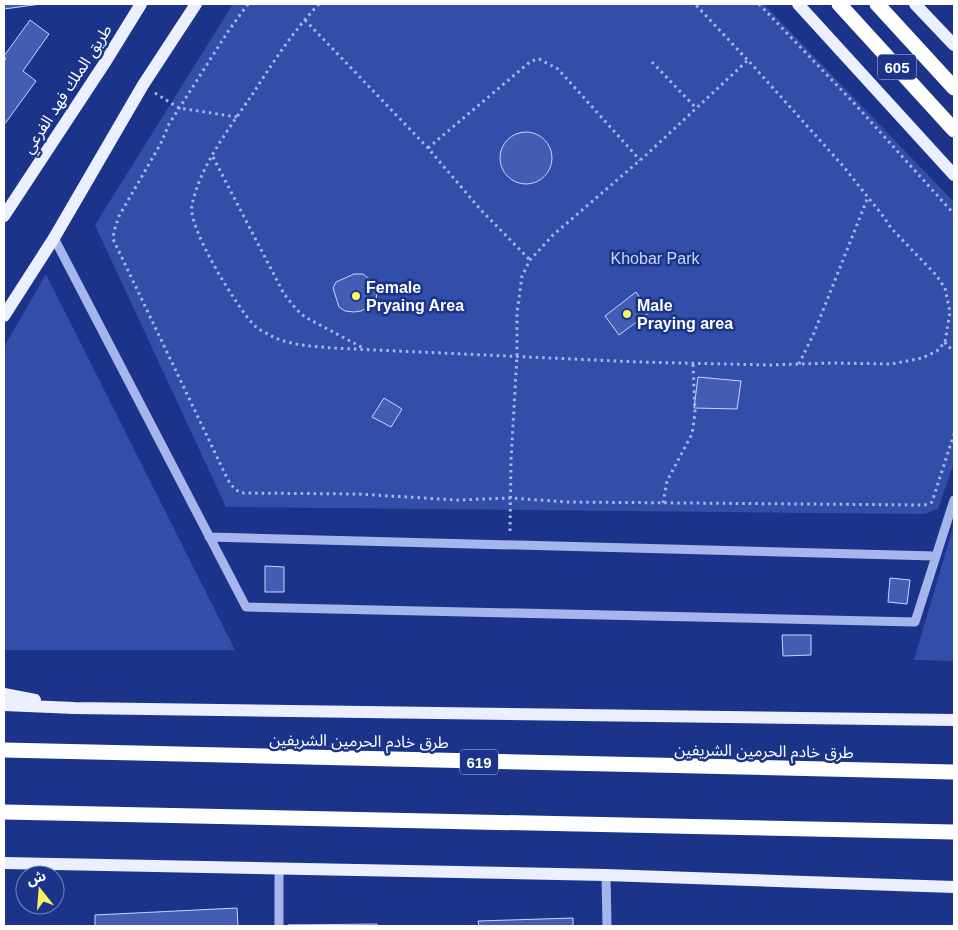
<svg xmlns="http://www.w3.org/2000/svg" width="958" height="930" font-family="Arial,'Noto Sans Arabic',sans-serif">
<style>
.green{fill:#324ea9}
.building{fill:#445db2;stroke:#cbd6f9}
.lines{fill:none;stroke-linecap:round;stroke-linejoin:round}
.path{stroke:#a6b6ec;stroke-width:3;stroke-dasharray:2.5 4;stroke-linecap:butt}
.minor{stroke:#a6b6ec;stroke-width:9}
.major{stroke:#ebefff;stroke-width:12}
.highway{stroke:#fff;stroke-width:15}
.poi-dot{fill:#fdf263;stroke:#1b348a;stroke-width:2}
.labels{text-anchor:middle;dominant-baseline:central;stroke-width:5;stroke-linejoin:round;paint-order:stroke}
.shield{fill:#1b348a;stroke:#bbc2dc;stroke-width:1}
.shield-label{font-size:15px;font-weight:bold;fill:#fff}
.street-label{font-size:16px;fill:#fff;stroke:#1b348a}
.park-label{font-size:16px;fill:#cbd6f9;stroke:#1b348a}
.poi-label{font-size:16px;font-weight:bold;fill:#fff;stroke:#1b348a;text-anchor:start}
</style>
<rect width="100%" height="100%" fill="#1b348a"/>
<path class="green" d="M233,4H764L954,202V463L938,509L924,514L226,507L95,225Z
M46,274L235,650H4V347Z
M954,524V661L914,660Z"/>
<path class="building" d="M4,4H41L4,9Z
M30,20L49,34L23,71L36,81L4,125V61L6,59L4,56Z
M500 158a26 26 0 1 1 52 0a26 26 0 1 1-52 0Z
M354,274H363L375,284L377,292L376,300L371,306L361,311L354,312L345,311L339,307L333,288L336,282Z
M636,292L650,312L619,335L605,316Z
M698,377L741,381L737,409L694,408Z
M384,398L402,409L391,427L372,417Z
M265,566L284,567V592H265Z
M890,578L910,580L907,604L888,602Z
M782,635H811V655L783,656Z
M237,908L238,926H95V915Z
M573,918V926H479L478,921Z
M377,924V926L288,925Z"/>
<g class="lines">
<path class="path" d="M248,4L229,30L169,124L160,145L119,216L114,231L113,239L228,480C232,486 235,490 242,493L358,494L457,500L510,498L567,502L924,505L929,504L932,502L954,434
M319,4C293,31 272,64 252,95C230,127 200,166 192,205C187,227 237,307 253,324C257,328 261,331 266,333C285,345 309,346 332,348L638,362L769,365L833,363L892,364L922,358L937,351L945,342L950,312L945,288L936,275L891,228L883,216L843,166L756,69L695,4
M759,4L853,102L954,214
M305,20L428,148L480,209L530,260
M652,62L696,108
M155,93L179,108L237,117
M428,148L531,61L539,59L558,69L640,160
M213,157L284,294L297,310L305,317L365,349
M945,342L947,346L954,350
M799,364L814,333L868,197
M663,503L667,481L692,434L695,413L693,363
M510,531L511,460L517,356V313L522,276L530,260L553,235L645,156L748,60"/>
<path class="minor" d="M54,238L246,607L915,622L954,500
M209,537L935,556
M606,875L607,926
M279,926V868"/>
<path class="major" d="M798,4L954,175
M915,4L954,45
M4,216L104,64L141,4
M4,316L54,238L143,85L196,4
M4,694L35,700
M4,705L74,708L954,720
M4,863L606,875L954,887"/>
<path class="highway" d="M839,4L954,130
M877,4L954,88
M4,750L954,772
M4,812L954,832"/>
</g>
<g class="poi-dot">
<circle cx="356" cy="296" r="5"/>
<circle cx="627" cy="314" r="5"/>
</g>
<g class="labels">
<g class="shield">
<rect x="878" y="54.5" width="38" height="25" rx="4"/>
<rect x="460" y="749.5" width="38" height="25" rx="4"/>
</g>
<g class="shield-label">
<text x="897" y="67">605</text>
<text x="479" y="762">619</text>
</g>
<g class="street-label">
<text transform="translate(67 89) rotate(-57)">طريق الملك فهد الفرعي</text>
<text transform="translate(359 741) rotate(1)">طرق خادم الحرمين الشريفين</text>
<text transform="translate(764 751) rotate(1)">طرق خادم الحرمين الشريفين</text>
</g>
<g class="park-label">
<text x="655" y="258">Khobar Park</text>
</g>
<g class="poi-label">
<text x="366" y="287">Female<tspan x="366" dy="18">Pryaing Area</tspan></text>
<text x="637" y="305">Male<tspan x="637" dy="18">Praying area</tspan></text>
</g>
</g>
<rect width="958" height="930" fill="none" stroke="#ffffff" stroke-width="10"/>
<g transform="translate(40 890) rotate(343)"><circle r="24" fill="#1b348a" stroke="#7685b9"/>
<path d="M0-4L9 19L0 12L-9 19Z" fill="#fdf263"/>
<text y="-8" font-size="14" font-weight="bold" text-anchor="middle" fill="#ffffff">ش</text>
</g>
</svg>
